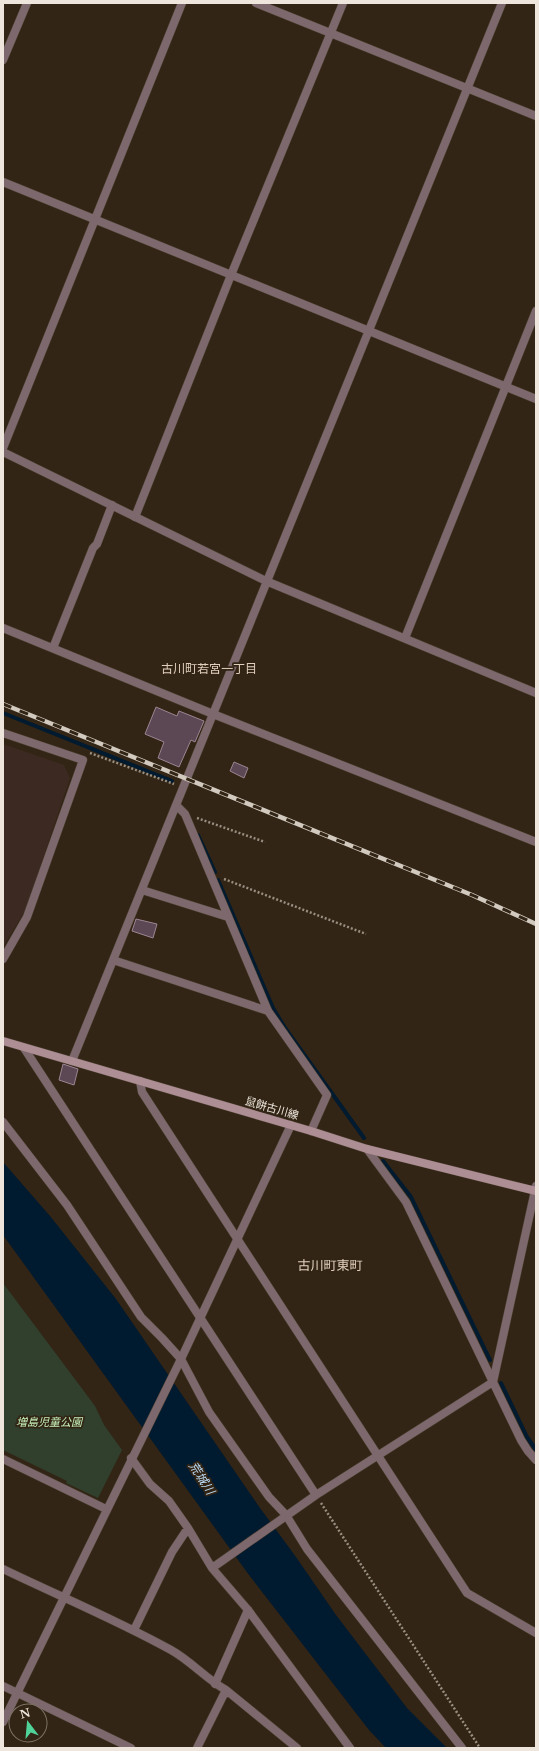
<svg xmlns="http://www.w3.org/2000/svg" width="539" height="1751" font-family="'Libre Baskerville','Noto Sans JP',serif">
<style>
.education{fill:#3c2a22}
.green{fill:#313f2d}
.water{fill:#001a30}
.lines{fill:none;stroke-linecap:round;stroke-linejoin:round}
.stream{stroke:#001a30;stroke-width:4}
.building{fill:#5b4854;stroke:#9b8592}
.minor-casing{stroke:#4c4031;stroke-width:9}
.tertiary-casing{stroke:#4c4031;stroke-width:9}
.secondary-casing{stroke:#4c4031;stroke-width:9}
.path{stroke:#988e81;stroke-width:2.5;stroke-dasharray:2 2;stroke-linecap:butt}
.minor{stroke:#7d696d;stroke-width:8}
.tertiary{stroke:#7d696d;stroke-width:8}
.secondary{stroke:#ad8e94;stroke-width:8}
.rail-casing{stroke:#d2cabf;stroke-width:4.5}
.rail{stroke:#322515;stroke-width:3;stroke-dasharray:9;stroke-linecap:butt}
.labels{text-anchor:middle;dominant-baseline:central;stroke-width:3.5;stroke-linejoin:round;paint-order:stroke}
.street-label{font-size:11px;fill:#eee6dc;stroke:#322515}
.park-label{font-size:11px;font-style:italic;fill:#c6f0b8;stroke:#322515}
.neighbourhood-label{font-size:12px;fill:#e0cfbc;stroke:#322515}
.water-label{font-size:12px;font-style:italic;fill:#bbdcf7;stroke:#322515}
.quarter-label{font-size:13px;fill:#e0cfbc;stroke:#322515}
</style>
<rect width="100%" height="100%" fill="#322515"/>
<path class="education" d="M3,744L64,765L70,778L26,909L3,947Z"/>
<path class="green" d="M3,1283L95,1406L104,1425L122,1450L98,1498L66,1483L67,1481L3,1450Z"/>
<path class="water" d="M3,1162L50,1216L116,1299L260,1508L296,1557L336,1615L407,1708L447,1748H386L369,1730L249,1575L3,1235Z"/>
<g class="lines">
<path class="stream" d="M3,713L172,781
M198,835L215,872
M218,880L273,1008L285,1028L364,1138
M383,1161L411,1197L490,1360
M501,1383L527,1437L536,1450"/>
</g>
<path class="building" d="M156,707L177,716L179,711L204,721L195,742L191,740L179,767L158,758L164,742L145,734Z
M234,762L248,768L244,778L230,771Z
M136,919L157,924L153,938L132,931Z
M63,1064L78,1069L74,1085L59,1080Z"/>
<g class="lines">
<defs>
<path id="minor" d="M256,3L536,116
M3,60L27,3
M3,182L536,399
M3,448L182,3
M135,517L231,275L343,3
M3,628L213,714L536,842
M405,638L536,311
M53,648L93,548L97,544L112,505
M3,733L83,760L27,917L3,959
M176,805L185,814L268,1011L327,1095L311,1131
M142,890L228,917
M113,960L268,1011
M24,1048L316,1495
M72,1061L502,3
M140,1081L142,1092L467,1593L536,1633
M3,1122L67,1205L141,1317L162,1338L181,1359L209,1412L269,1497L286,1515L307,1549L462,1748
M367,1149L406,1202L521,1440L528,1451L536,1460
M131,1458L150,1484L169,1501L188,1528L212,1568L248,1610L350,1748
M3,1459L106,1509
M212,1568L316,1495L493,1382L536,1186
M3,1569C59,1596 117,1620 171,1650C191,1661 206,1679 226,1690L297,1748
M134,1630L172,1552L188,1528
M215,1684L248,1610
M3,1686L131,1748
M197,1748L226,1690"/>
<path id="tertiary" d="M3,452L266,581L536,693
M3,1722L181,1359L291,1125"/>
<path id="secondary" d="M3,1041L311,1131L367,1149L536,1191"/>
</defs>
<use href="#minor" class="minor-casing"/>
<use href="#tertiary" class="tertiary-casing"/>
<use href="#secondary" class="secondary-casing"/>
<path class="path" d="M90,753L174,784
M197,818L265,842
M224,879L366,934
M321,1503L480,1748"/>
<use href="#minor" class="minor"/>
<use href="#tertiary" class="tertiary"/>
<use href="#secondary" class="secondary"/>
<defs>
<path id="rail" d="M3,704L472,895L536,924"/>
</defs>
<use href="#rail" class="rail-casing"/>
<use href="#rail" class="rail"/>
</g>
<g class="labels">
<g class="street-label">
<text transform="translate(272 1108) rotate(16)">鼠餅古川線</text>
</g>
<g class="park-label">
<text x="49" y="1422">増島児童公園</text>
</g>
<g class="neighbourhood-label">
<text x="209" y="668">古川町若宮一丁目</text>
</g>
<g class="water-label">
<text transform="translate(202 1478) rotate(57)">荒城川</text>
</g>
<g class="quarter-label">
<text x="330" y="1265">古川町東町</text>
</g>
</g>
<rect width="539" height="1751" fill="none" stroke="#eee6dc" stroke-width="8"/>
<g transform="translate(28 1723) rotate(344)"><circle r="19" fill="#322515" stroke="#7d7265"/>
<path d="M0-3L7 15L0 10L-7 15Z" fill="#50d398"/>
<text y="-6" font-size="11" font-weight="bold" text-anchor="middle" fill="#eee6dc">N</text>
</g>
</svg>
